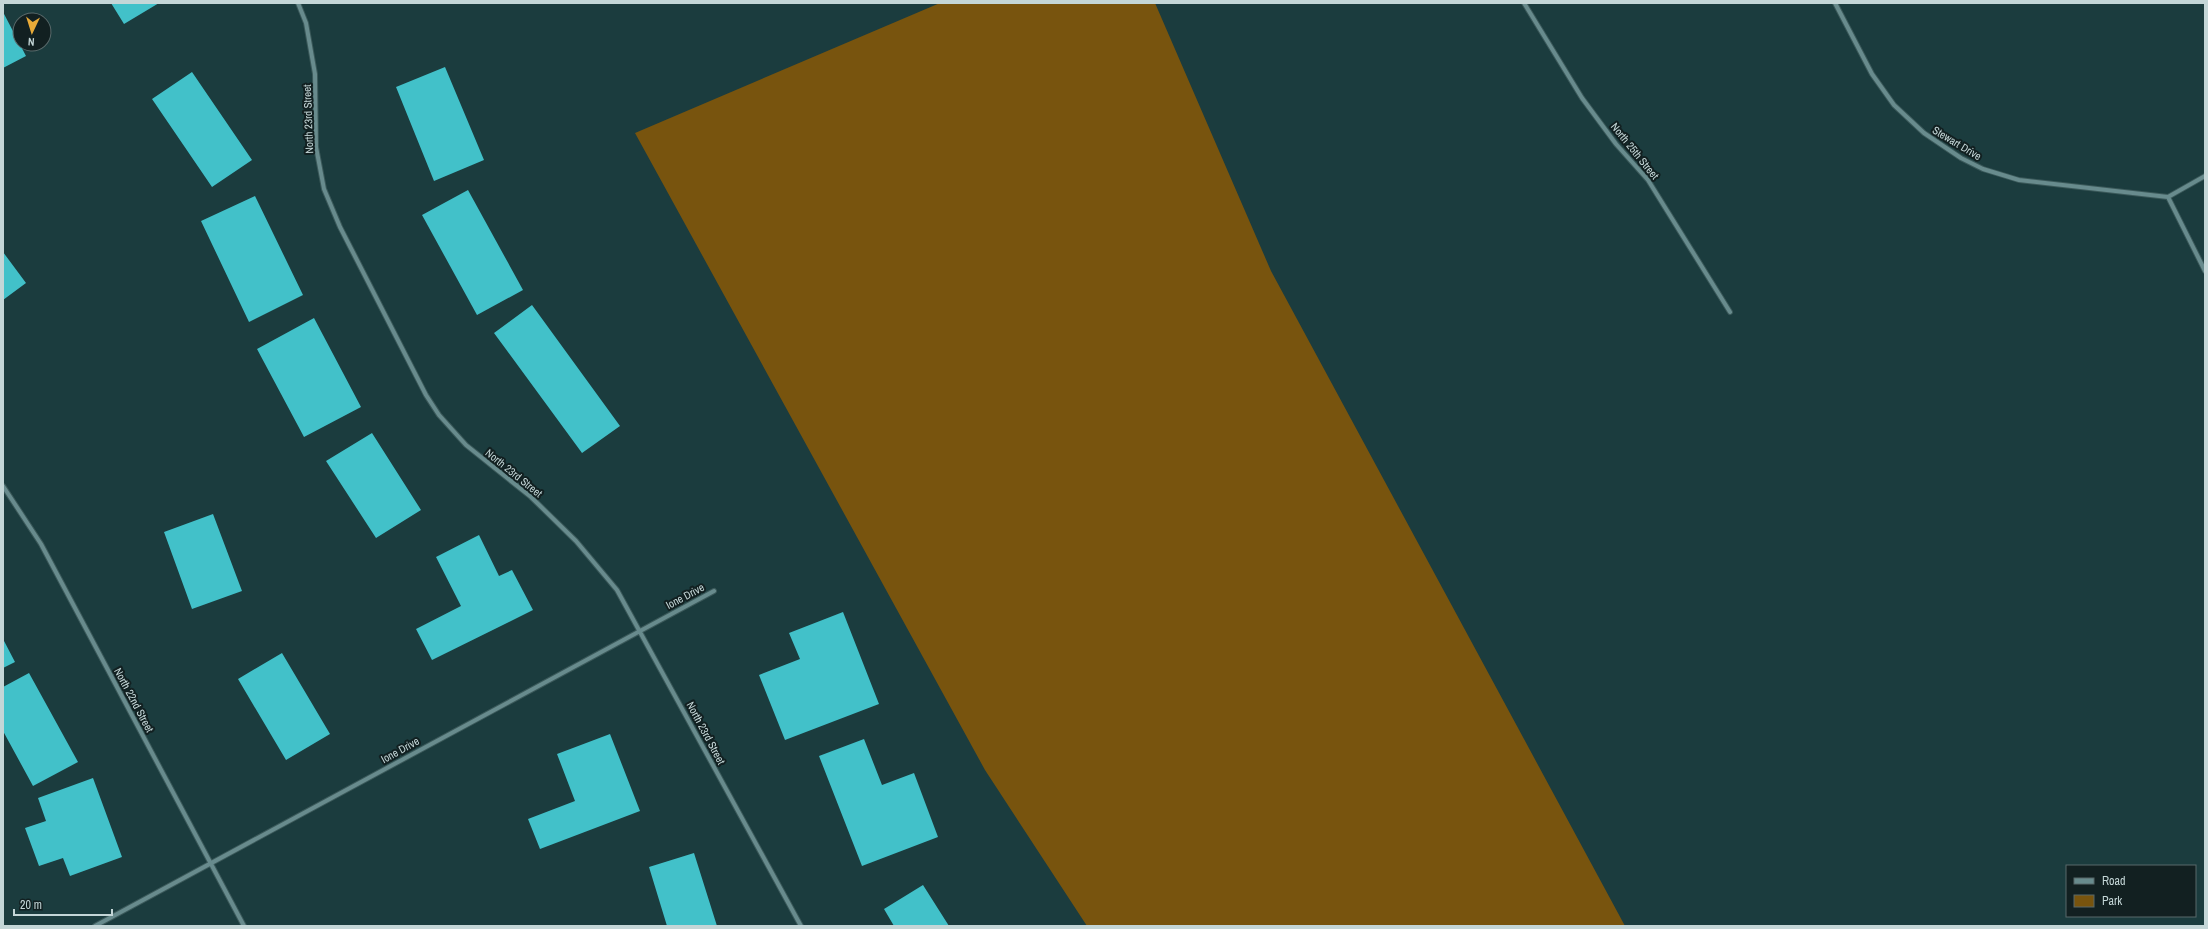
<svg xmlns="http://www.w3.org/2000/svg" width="2208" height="929" font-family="'Archivo Narrow',sans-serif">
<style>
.green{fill:#78540e}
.building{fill:#42c1c9}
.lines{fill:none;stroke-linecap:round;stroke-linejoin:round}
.minor-casing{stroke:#3b595a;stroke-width:6}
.minor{stroke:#688b8d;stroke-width:4}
.labels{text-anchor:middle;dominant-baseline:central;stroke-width:4;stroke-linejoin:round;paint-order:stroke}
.street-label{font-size:11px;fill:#c4d6d7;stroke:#122021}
</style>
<rect width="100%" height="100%" fill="#1b3c3e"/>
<path class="green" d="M940,3H1155L1271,271L1625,926H1087L985,770L635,133Z"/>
<path class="building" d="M111,3H159L124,24Z
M3,12L26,56L3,68Z
M445,67L484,160L434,181L396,87Z
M192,72L252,160L212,187L152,99Z
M468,190L523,290L477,315L422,215Z
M255,196L303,295L249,322L201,221Z
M3,252L26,283L3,300Z
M532,305L620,426L582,453L494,333Z
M314,318L361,407L304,437L257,349Z
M372,433L421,510L376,538L326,461Z
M213,514L242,591L192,609L164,532Z
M479,535L499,576L512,570L533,610L432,660L416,629L461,606L436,557Z
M843,612L879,704L785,740L759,675L800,659L789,633Z
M3,639L15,662L3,668Z
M282,653L330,734L286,760L238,679Z
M29,673L78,762L33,786L3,731V687Z
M610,734L640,811L540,849L528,819L575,801L557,754Z
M864,739L882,785L914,773L938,837L862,866L819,756Z
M93,778L122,857L70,876L63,858L39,866L25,828L46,821L38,798Z
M694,853L717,926H667L649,867Z
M923,885L949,926H894L884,909Z"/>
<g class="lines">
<defs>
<path id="minor" d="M298,3L306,23L315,74L316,147L324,189L340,227L426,395L439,415L466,445L531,497L576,541L617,590L801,926
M1524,3L1582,98L1616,144L1648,180L1730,312
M1835,3L1872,74L1894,105L1924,133L1961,158L1983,169L2019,180L2168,197L2205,176
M2168,197L2205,271
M3,486L41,544L244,926
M95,926L714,591"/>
</defs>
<use href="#minor" class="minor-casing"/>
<use href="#minor" class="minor"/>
</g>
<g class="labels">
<g class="street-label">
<text transform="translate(308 119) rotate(-92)">North 23rd Street</text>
<text transform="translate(1957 143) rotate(31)">Stewart Drive</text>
<text transform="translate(1635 151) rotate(51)">North 25th Street</text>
<text transform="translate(514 473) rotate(39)">North 23rd Street</text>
<text transform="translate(685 596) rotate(-28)">Ione Drive</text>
<text transform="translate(134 700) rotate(62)">North 22nd Street</text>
<text transform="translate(706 733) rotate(62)">North 23rd Street</text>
<text transform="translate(400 750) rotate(-29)">Ione Drive</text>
</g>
</g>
<rect width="2208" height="929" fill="none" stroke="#c4d6d7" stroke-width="8"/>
<rect x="2066" y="865" width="130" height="52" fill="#122021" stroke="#59696a"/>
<rect x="2074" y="878" width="20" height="6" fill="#688b8d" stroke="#59696a"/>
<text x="2102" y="885" font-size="12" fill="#c4d6d7">Road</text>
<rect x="2074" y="895" width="20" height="12" fill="#78540e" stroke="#59696a"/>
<text x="2102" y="905" font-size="12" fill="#c4d6d7">Park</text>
<g transform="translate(32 32) rotate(184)"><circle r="19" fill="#122021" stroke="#59696a"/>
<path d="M0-3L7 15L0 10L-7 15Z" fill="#e9ab38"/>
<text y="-6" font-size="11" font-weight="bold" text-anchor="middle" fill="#c4d6d7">N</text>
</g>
<path d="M14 909v6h98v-6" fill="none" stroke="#c4d6d7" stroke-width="2"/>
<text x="20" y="909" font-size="12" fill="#c4d6d7" stroke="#122021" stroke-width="3" paint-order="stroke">20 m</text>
</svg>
